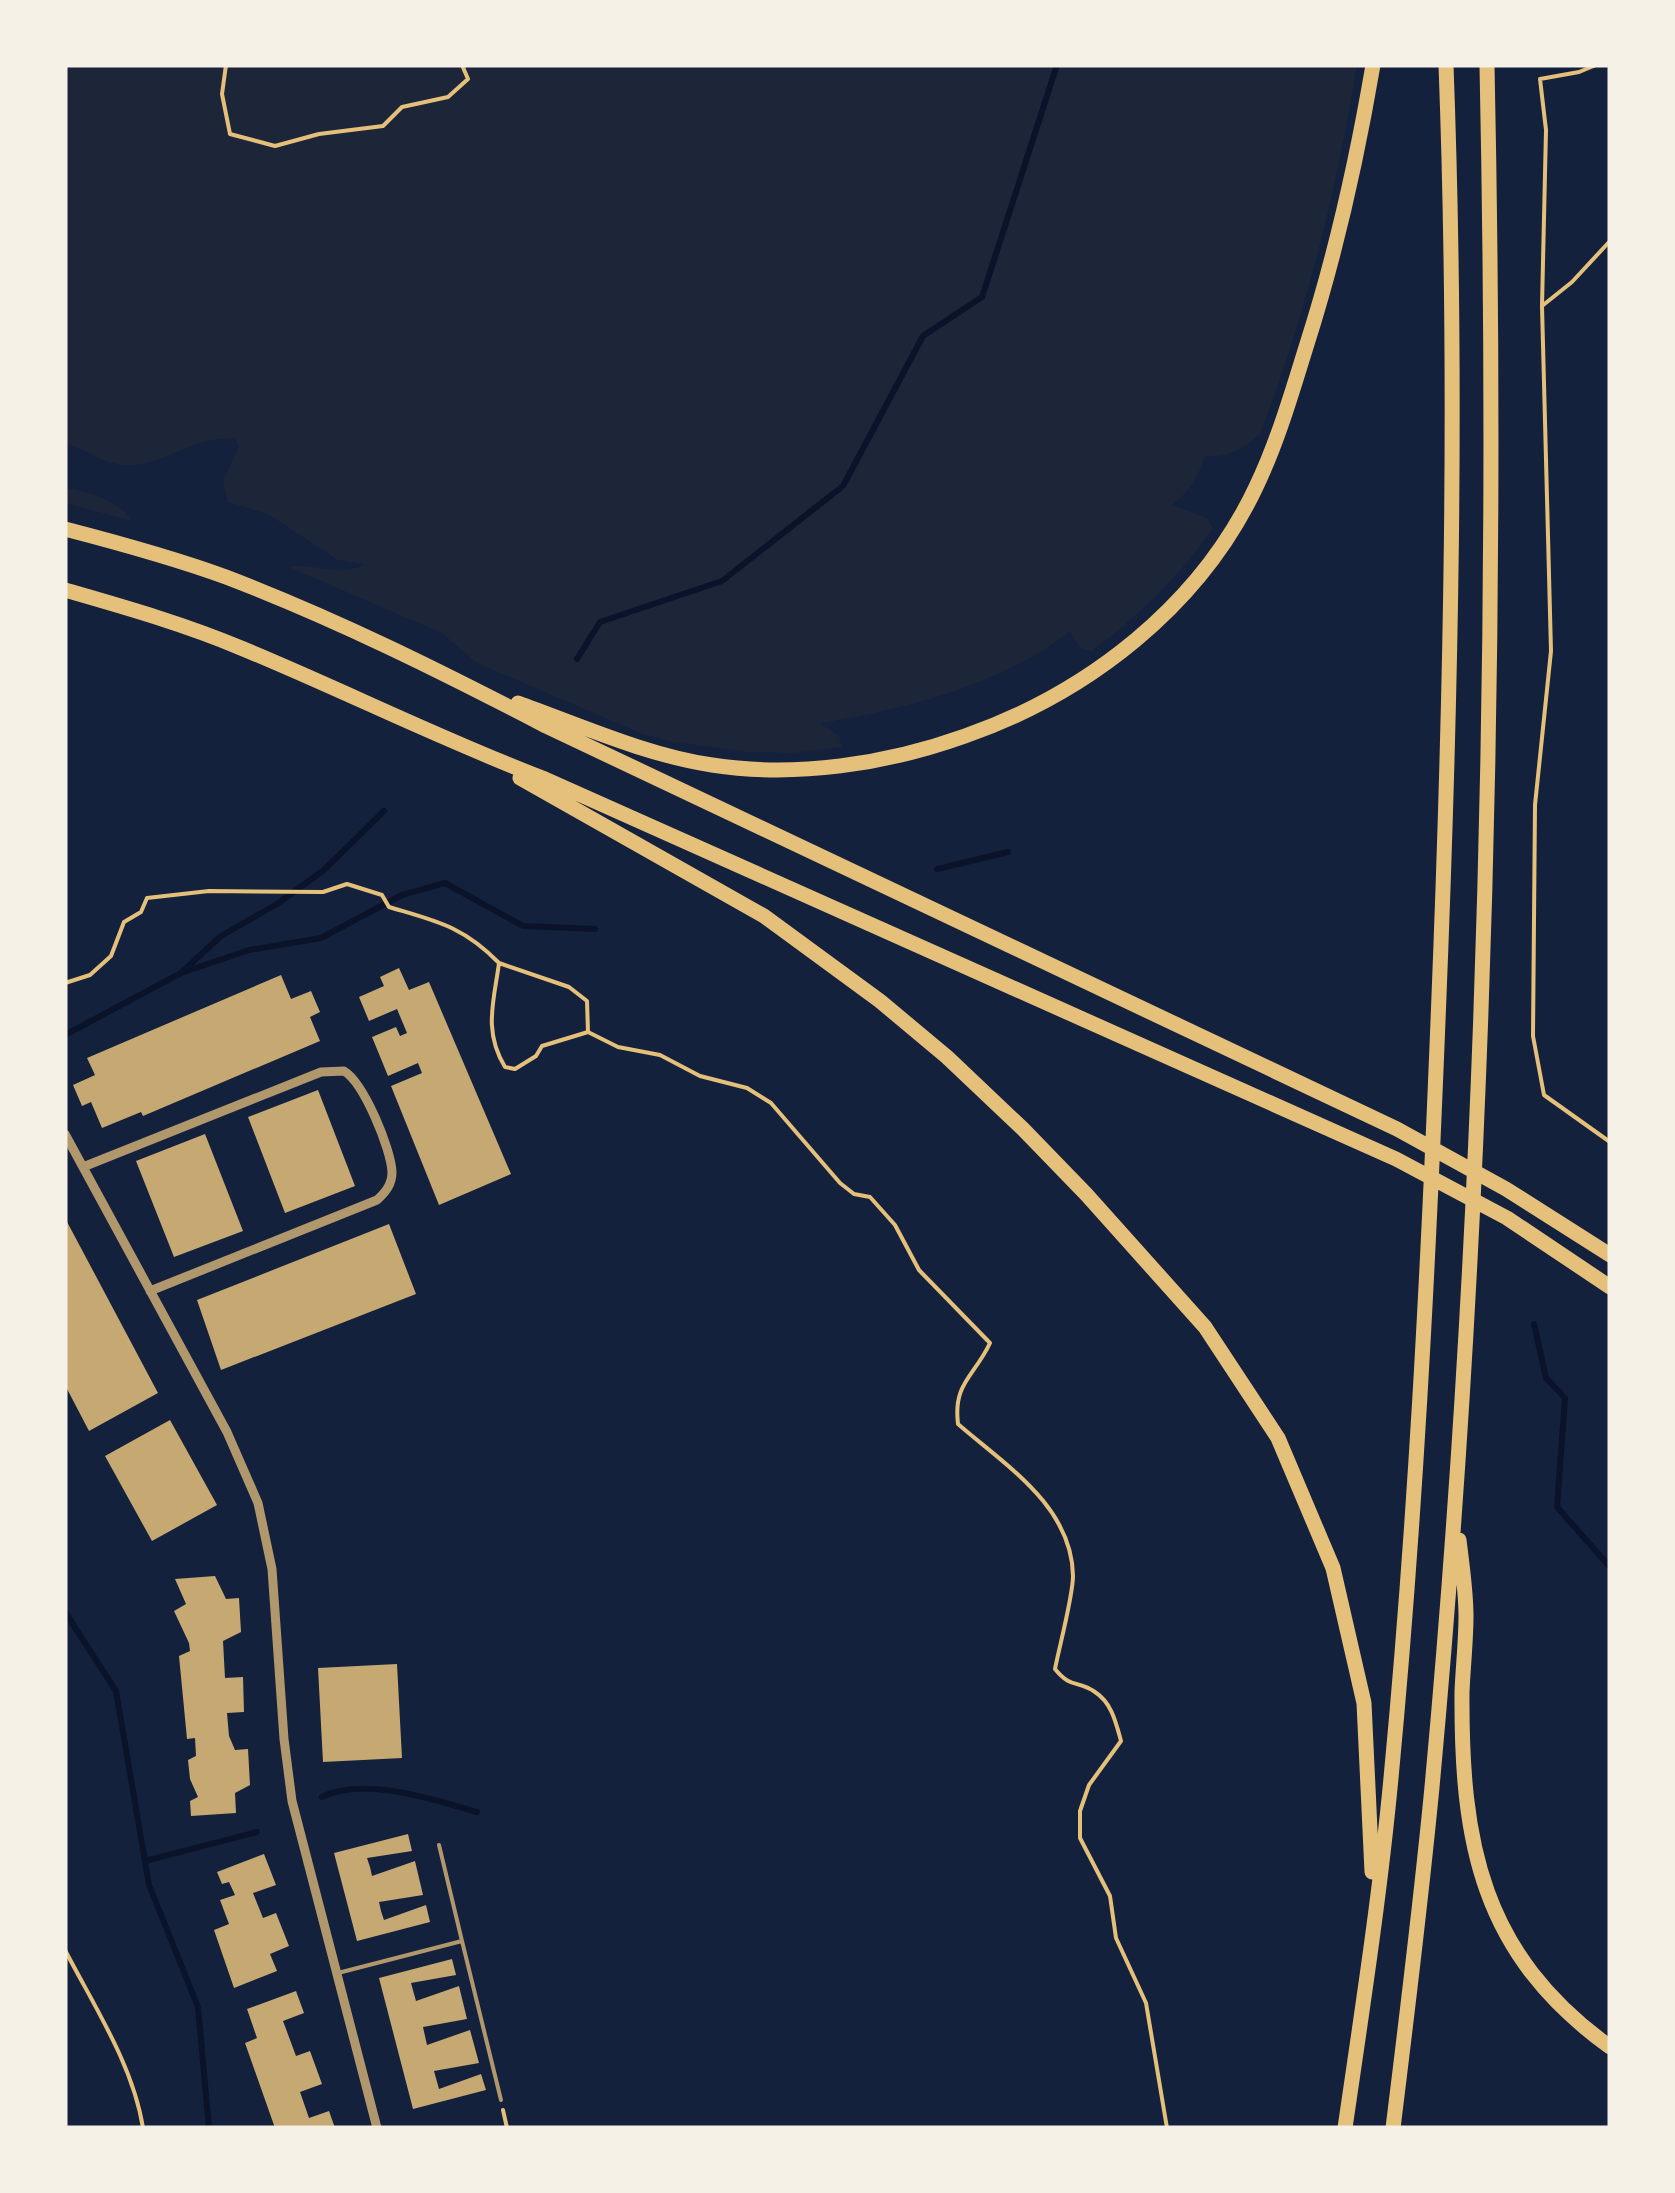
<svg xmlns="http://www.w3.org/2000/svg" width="1675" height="2193" font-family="Commissioner,sans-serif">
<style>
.green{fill:#1d2539}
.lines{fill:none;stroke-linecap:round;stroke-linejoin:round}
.stream{stroke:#0b132b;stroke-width:6}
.building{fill:#c6a872}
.path{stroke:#e5c07b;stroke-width:4}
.service{stroke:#b1986c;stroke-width:4}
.minor{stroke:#b1986c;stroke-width:9}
.motorway{stroke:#e5c07b;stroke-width:15}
</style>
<rect width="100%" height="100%" fill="#14213d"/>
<path class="green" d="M65,65H1357C1336,192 1306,314 1260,434C1245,449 1226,458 1205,456C1198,477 1190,491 1172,505L1207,518L1213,528C1179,577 1139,616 1091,651L1080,648L1070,631C1006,683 901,711 820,723L839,736L842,747L793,753L749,752L673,742L640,733L477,663L442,633L289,567C314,562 341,579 364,564L338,560L268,514L228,502L223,481L239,446L235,439C194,434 164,467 125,465C102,464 86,449 65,443Z
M65,488C87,491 120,501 132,521L65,503Z"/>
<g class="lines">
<path class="stream" d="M577,659L600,622L722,581L843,486L923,336L982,297L1057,65
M937,869L1008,852
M183,971L221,936L277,904L324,870L384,811
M65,1035L181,973L249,950L321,938L402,895L445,883L523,926L595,929
M1534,1324L1546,1378L1565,1398L1557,1507L1610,1567
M65,1612L116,1691L149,1885L198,2007L209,2128
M322,1797C362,1776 435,1800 477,1812
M145,1861L257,1832"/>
</g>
<path class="building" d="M399,968L409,990L429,982L511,1174L439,1205L391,1086L422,1073L418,1063L388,1076L372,1037L396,1027L400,1036L407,1033L397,1009L369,1021L359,997L384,986L380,977Z
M281,975L291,999L311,991L320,1012L310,1017L320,1041L143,1116L141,1112L102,1128L91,1102L82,1106L73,1085L95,1075L87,1058Z
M318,1090L355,1186L285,1213L248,1117Z
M205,1134L243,1231L174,1257L136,1161Z
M65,1218L158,1393L89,1431L65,1385Z
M389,1224L416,1294L221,1370L197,1300Z
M170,1420L217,1505L152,1541L105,1456Z
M215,1576L226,1599L239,1598L241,1632L223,1641L225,1678L243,1677L244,1712L227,1713L229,1736L235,1750L248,1749L250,1785L235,1793L236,1813L191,1816L190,1801L198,1797L190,1779L188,1760L196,1756L195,1738L187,1739L179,1656L190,1651L189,1643L174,1611L186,1604L175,1579Z
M397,1664L402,1758L323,1762L318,1668Z
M408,1834L412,1851L367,1858L370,1867L372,1876L415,1861L423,1895L379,1902L381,1911L384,1920L426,1905L430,1922L357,1941L334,1853Z
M264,1854L276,1885L253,1893L263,1918L276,1913L289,1946L270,1954L277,1971L234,1988L214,1930L229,1924L220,1900L235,1895L229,1882L222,1884L217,1872Z
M452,1959L456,1975L411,1983L416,2001L459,1986L467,2019L423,2027L427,2045L470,2030L479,2063L434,2071L439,2089L481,2074L486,2090L413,2109L379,1978Z
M296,1991L304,2013L283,2021L296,2056L310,2051L322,2084L300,2092L309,2118L329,2111L335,2128H275L245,2043L257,2038L247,2009Z"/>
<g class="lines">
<path class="path" d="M226,65L222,94L230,134L275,146L319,134L383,126L402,107L448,97L468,79L462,65
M1596,65L1579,72L1540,79L1546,130L1542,306L1551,651L1535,805L1533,1036L1544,1095L1610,1142
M1542,306L1572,282L1610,241
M499,963L569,987L587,1001L588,1032
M65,983L90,975L111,956L124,922L141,912L147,898L209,891L323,892L347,884L382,895L389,907C436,921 463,926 499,963C494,1001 483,1031 505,1067L515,1069L536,1056L542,1046L588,1032L618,1047L660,1055L700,1076L747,1088L771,1103L840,1183L854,1194L870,1197L895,1225L919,1270L990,1343C974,1377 953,1383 958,1424C1005,1465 1072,1506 1073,1576C1073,1596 1059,1648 1055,1669C1071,1689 1078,1680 1095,1692C1112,1703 1116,1723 1121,1741L1089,1785L1080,1811V1838L1110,1896L1116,1938L1146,2003L1167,2128
M65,1950C94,2006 133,2065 143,2128
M503,2110L507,2128"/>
<path class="service" d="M439,1845L462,1941
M338,1973L462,1941L501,2100"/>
<path class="minor" d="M65,1134L227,1432L258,1503L272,1569L284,1739L292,1801L377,2128
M83,1167L321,1072L344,1071C364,1083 391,1149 392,1172C392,1184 386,1192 377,1200L150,1291"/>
<path class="motorway" d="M65,529C119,543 174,558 226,577C336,619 442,672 546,726L1397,1129L1506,1189L1610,1255
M65,590C124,607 184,624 241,648C343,690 442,740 545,779L1396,1159L1507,1218L1610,1287
M518,703C582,726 646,755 712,765C795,778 887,764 965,736C1088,693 1200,606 1256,487C1278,441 1292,392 1307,344C1336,253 1357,159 1373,65
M520,778L764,916L880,1001L947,1057L1023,1129L1086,1194L1205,1327L1278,1438L1333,1568L1364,1703L1372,1872
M1459,1540C1462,1565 1466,1591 1466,1616C1466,1641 1463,1667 1462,1692C1461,1843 1481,1954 1610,2047
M1345,2128C1362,2011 1380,1895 1391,1778C1415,1526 1428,1273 1438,1021C1451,702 1458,384 1446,65
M1393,2128C1407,2015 1421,1901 1432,1787C1485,1215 1499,640 1487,65"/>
</g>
<rect width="1675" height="2193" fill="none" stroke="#f6f1e7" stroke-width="135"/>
</svg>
